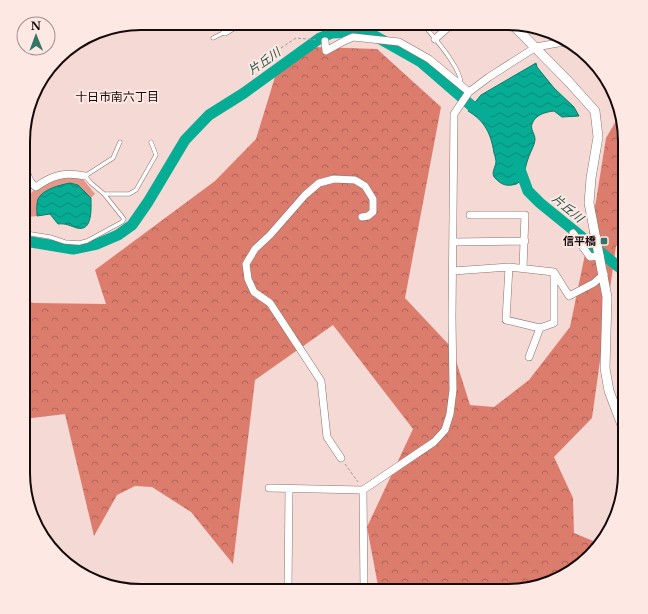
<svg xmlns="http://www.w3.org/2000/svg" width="648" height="614" font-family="'Libre Baskerville','Noto Sans JP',serif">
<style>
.green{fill:#e4988b}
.forest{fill:url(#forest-crowns)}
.water{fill:url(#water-waves);stroke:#0b7c6b}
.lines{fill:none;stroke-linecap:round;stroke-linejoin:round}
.river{stroke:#07ac94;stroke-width:11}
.service-casing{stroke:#8b736f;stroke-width:4.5}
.minor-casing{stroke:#8b736f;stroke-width:8}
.tertiary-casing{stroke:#8b736f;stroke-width:10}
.path{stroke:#ab9591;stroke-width:1;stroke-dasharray:3 2;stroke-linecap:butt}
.service{stroke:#fff;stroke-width:3.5}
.minor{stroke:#fff;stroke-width:7}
.tertiary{stroke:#fff;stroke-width:9}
.poi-dot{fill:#337668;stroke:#fee8e4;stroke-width:1.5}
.labels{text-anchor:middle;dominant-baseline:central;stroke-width:4;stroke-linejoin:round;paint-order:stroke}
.poi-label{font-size:11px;font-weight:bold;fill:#140b0a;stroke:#fee8e4;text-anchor:end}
.water-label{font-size:12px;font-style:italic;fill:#21584d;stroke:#fee8e4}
.neighbourhood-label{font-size:12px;fill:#140b0a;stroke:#fee8e4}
.rim{fill:none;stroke:#140b0a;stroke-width:2}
</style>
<defs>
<pattern id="forest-crowns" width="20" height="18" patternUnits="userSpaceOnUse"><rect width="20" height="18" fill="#dc7c6d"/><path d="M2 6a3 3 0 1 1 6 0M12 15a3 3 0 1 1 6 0" fill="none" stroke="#b16458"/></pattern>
<pattern id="water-waves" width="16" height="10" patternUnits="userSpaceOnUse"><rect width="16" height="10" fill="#07ac94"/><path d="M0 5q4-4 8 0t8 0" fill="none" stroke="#078a77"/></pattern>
</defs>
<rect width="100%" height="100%" fill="#f5d9d4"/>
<path class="green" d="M64,175L83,179L95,194L91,198L75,184L38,200L37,216L28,217C28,210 27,203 29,197C33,187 53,178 64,175Z"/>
<path class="forest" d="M314,47L377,49L441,107L405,298L452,348L470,405L494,407L529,380L570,327L596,201L606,138L619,116H621L625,133V245L616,246L592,418L554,457L573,498L574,533L598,543L579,567L545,585L515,591H379L367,527L413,429L333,325L255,380L233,564L191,512L152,487L135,486L117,495L94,536L65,414L24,419V301L34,303L106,304L95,270L215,181L256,139L275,77Z"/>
<path class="water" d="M536,63L537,67L554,88L574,107L579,116L562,117L554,111C545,112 535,115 532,124C530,129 535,134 535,139C535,145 530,152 528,159C524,169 525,184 512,185C505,186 501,184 496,179C490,174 495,169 496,162C496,160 495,156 494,153C491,134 485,121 468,111L481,95Z
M70,183L78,185L91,198C91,208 93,232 77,228C70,226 66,223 58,224L50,214L37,216C37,210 36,205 38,199C43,189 60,185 70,183Z"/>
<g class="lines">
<path class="river" d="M518,164L528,191L540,203L625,272
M25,241L73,249L97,244L118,235L132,225L148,202L185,140L209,115L244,93L320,38L332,33L352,32L375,36L421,62L473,107L485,115"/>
<defs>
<path id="service" d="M423,24C434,38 461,67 461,84
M213,38L225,32
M104,194H129L136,190L156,155L151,142
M25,233L50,237L65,242L79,243L87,241L122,222L124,219L104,194L91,183L85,176L113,158L120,142"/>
<path id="minor" d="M225,23V32L240,23
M435,39L452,24
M325,41L326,51L344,41L353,37L399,42L429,59L469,92
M25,149C26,161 24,180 36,187C52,175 65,172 85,176
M470,215H525L523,268
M573,233L590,257L600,256
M453,242L525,241
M509,267L506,320L540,328L554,323V274
M453,271L509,267L554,272L569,296L594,283L604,274
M529,357L540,328
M341,458L327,437L321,381L270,303L254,292L248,279L246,264L255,249L270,235L305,195L319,183L334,179L355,180L365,186L373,199V212L368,216L362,217
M269,488L363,490L434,442L445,430L450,414L453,390L452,317L454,114L469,92L489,77L536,47L558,43H571
M363,490L364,591
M288,591L289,489"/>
<path id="tertiary" d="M512,24L569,82L595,111L598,137L591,178L589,203L607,297L605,368L609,391L625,433"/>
</defs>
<use href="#service" class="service-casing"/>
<use href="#minor" class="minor-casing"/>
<use href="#tertiary" class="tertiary-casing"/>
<path class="path" d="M281,48L296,38L318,40
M602,231L622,239V225L625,224
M345,464L358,482"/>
<use href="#service" class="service"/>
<use href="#minor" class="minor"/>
<use href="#tertiary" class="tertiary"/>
</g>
<rect class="poi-dot" x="600" y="237" width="8" height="8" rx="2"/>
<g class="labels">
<g class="poi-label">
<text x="596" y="241">信平橋</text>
</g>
<g class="water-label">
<text transform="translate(264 61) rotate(-35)">片丘川</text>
<text transform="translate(568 208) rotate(40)">片丘川</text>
</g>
<g class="neighbourhood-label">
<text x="117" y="96">十日市南六丁目</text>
</g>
</g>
<path d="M0 0H648V614H0ZM141 30H507A111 111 0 0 1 618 141V473A111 111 0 0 1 507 584H141A111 111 0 0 1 30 473V141A111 111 0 0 1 141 30Z" fill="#fee8e4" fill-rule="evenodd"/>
<path class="rim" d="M141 30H507A111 111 0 0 1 618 141V473A111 111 0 0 1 507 584H141A111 111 0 0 1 30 473V141A111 111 0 0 1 141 30Z"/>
<g transform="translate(36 36) rotate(359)"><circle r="19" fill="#fee8e4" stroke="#a0908d"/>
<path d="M0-3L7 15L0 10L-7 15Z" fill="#337668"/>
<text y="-6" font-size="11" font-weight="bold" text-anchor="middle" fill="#140b0a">N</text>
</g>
</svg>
